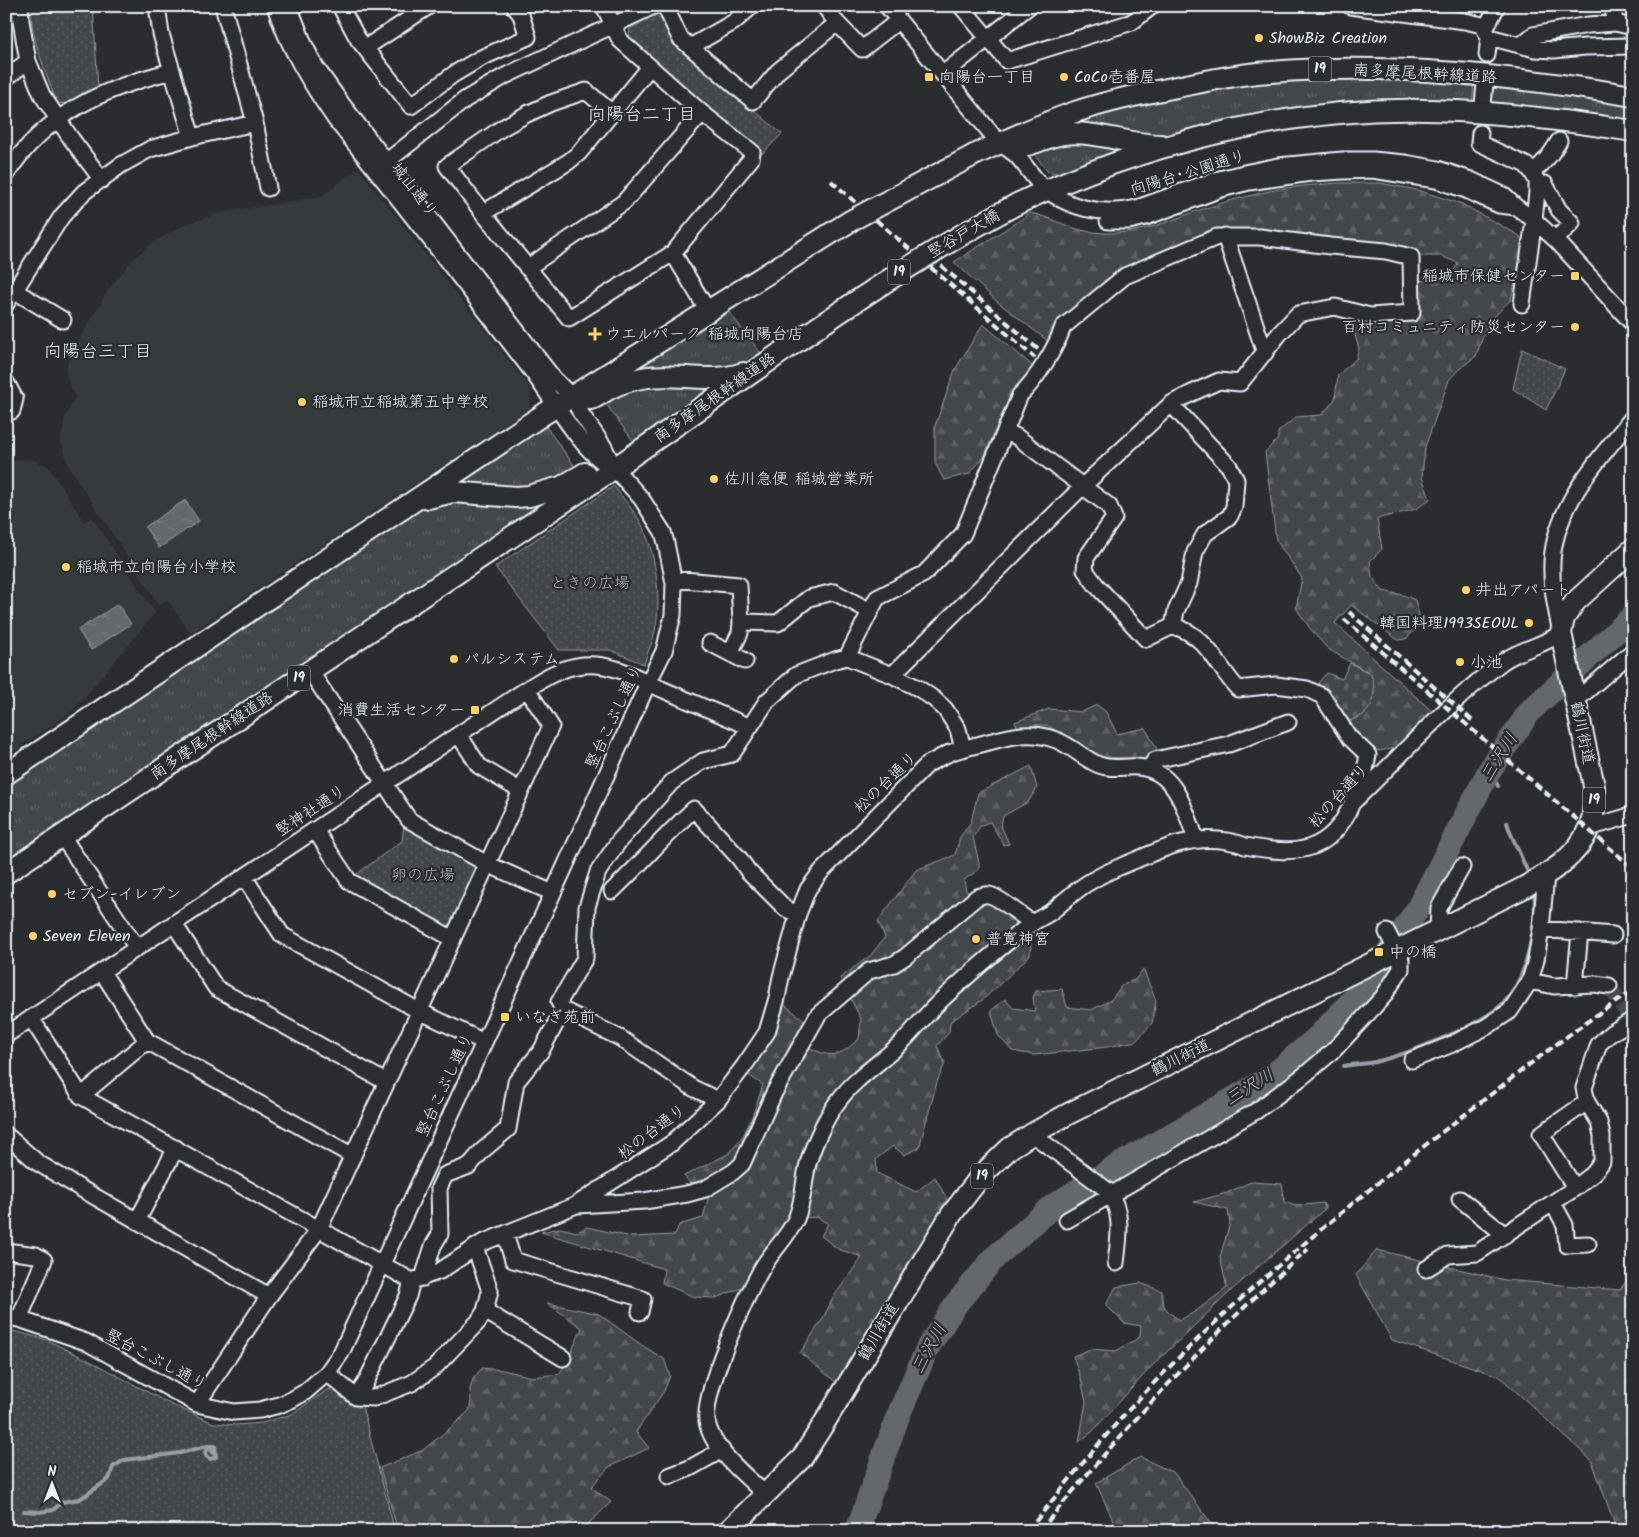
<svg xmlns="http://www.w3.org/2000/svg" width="1639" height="1537" font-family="Kalam,'Klee One',sans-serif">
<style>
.built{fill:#363a3b}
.grass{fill:url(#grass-tufts);stroke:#959ca0}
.forest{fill:url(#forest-firs);stroke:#959ca0}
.cemetery{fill:url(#cemetery-stones);stroke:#959ca0}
.park{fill:url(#park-dots);stroke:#959ca0}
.water{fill:url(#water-ripples);stroke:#989fa3}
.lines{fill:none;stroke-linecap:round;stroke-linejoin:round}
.stream{stroke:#989fa3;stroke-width:4}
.river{stroke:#63686b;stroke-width:24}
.minor-tunnel{stroke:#464a4c;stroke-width:15;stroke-dasharray:15 8;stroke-linecap:butt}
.minor-casing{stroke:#e8f1f8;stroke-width:19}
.major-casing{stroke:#e8f1f8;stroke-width:24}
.minor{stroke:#2a2d2e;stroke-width:15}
.major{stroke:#2a2d2e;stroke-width:20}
.rail{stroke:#e8f1f8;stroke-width:4;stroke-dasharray:8 4;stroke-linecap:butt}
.major-bridge-casing{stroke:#e8f1f8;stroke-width:24;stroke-linecap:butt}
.major-bridge{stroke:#2a2d2e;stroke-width:20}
.poi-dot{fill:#ffd166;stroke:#2a2d2e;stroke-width:2}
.labels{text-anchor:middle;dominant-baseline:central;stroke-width:4.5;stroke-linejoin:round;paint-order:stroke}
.shield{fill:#2a2d2e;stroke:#afb6bb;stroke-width:1}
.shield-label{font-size:15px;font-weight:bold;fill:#e8f1f8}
.poi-label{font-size:16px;fill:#e8f1f8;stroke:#2a2d2e;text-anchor:start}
.street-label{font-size:16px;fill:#e8f1f8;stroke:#2a2d2e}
.park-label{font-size:16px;fill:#aeb5ba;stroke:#2a2d2e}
.neighbourhood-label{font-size:18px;fill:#e8f1f8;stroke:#2a2d2e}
.water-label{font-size:18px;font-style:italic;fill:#acb3b9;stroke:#2a2d2e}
</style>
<defs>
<pattern id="grass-tufts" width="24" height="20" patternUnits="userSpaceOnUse" patternTransform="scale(1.25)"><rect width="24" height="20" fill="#424648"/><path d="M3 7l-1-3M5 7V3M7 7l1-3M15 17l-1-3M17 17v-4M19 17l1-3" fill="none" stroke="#5d6163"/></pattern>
<pattern id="forest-firs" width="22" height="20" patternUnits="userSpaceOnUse" patternTransform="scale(1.25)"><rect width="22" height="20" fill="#424648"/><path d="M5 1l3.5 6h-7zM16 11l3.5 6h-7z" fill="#5d6163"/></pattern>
<pattern id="cemetery-stones" width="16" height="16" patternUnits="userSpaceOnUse" patternTransform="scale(1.25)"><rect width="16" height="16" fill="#424648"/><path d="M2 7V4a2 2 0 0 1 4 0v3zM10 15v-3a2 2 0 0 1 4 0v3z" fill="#5d6163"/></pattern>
<pattern id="park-dots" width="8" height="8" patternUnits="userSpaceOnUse" patternTransform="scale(1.25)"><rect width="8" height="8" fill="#424648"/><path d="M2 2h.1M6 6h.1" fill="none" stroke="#5d6163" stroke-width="1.8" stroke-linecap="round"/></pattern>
<pattern id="water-ripples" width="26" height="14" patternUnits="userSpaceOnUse" patternTransform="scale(1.25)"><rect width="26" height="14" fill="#63686b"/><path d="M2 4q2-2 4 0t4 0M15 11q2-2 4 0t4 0" fill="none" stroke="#797e81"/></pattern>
</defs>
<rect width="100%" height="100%" fill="#2a2d2e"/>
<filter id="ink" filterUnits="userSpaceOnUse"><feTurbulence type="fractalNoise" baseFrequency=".02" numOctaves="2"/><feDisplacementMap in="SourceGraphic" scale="10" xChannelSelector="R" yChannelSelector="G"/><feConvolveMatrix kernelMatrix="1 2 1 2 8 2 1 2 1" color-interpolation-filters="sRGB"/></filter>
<g filter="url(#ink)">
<path class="built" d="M358,168L530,388V408L191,633L167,600L159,605L69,467L61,440L65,417L76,396L69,384L66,370L69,358L108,290L133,259L157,240L186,224L221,213L322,196Z
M17,460H35L49,467L84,522L92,517L155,613L73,711L6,756V466Z"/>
<path class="grass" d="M1296,76L1474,81L1472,106L1159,139L1075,129L1070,121L1204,87Z
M1493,83L1633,102V126L1491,106Z
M1074,141L1132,150L1067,176L1047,171L1034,154L1035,149Z
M729,312L763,356L744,367L618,378Z
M655,382L725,385L637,446L603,400Z
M544,424L576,468L547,484L516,489L453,485Z
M571,490L6,860V783L422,507L445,501Z"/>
<path class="forest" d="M1340,183H1380L1417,190L1462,204L1520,236L1523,246L1511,300C1502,306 1499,315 1489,320L1476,356L1458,370L1449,380L1425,447L1422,477L1430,499L1416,509L1377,519L1382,549L1370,561L1372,577L1383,591L1403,595L1415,600L1421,623L1406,639L1398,640L1351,605L1335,623L1436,715L1401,747L1379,751L1361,742L1349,721L1365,714L1371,674L1328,649L1312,631L1296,608L1302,578L1276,540L1265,452L1278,439V432L1296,417L1322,415L1335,399L1338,375L1356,359L1359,348L1349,316L1415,318L1416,281L1449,279L1458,263L1441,256H1417L1264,231L1218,229L1122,272L1049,342L999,303L954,262L1031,213C1053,218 1071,230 1093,232C1133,237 1161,224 1197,211C1215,205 1234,199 1253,195C1281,187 1311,185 1340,183Z
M983,324L1035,368L1014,393L1005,407L984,457L969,474L944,480L935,463V426L955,370Z
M1097,705L1106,712L1117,734L1145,728L1157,749L1144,759L1103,757L1046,725H1034L1027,729H1019L1015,722L1049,709L1081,712Z
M1031,766L1037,788L1028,802L1003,816L1001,826L1009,844L1004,845L990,822L981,825L973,837L979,863V870L964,880L966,891L978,900L993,899L1025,923L1017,931L1031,943L1030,955L999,985L981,1001L950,1022L949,1032L937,1046L945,1063L937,1082L919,1148L904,1155L893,1146L876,1159L877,1173L916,1192L935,1177L947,1199L911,1267L836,1382L800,1353L822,1320L833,1298L862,1257L838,1249L821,1236L828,1224L817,1217L803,1218L791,1214L744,1287L716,1298L694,1297L662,1283L664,1269L541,1232L560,1228L577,1232L587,1227L631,1237L675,1235L679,1225L703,1218L710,1191L693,1186L684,1176L730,1153L744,1134L752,1117L763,1085L747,1074L765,1049L773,1034L782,1003L816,1029L808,1047C832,1059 839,1057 859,1039L861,1019L840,978L871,955L885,937L878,921L916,870L955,855L960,837L971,822L978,793Z
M1143,969L1156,1001L1152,1023L1136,1041L1107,1047L1034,1055L1012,1051L998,1035L991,1011L1005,999L1013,1008L1035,1011L1033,997L1036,991L1062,989L1067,1007L1091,1010L1111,1000L1121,986L1136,979Z
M1251,1182L1282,1184L1285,1202L1295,1206L1323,1203L1326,1208L1234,1288L1152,1366L1093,1431L1079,1442L1086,1402L1081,1379L1073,1356L1091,1349L1116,1351L1140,1337L1141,1326L1124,1323L1106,1305L1116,1287L1140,1283L1162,1291C1161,1307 1167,1312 1180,1320L1196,1311L1227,1288L1220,1257L1230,1223L1228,1210L1194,1202L1227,1193Z
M1377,1250L1505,1280L1620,1290L1633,1271V1531H1617L1592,1461L1499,1376L1392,1340L1356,1275Z
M547,1303L599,1314L640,1344L664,1359L670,1376L664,1391L636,1432L649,1448L609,1467L591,1487L611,1502L586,1526L573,1521L557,1531H398L380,1468L423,1450L448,1430L469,1411L471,1402L470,1389L473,1379L482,1368L503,1370L532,1377L559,1374L567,1362L582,1328Z
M1140,1457L1174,1473L1217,1531H1118L1096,1483Z"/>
<path class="cemetery" d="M1350,663L1371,674C1375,687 1377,703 1365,713C1361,717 1354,719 1350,721L1318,683L1327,673L1342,679Z"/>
<path class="park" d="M30,6H93L98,88L68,104L57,103C45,71 32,41 30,6Z
M657,17L665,21L722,83L782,134L762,154L629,40L630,28Z
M1522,349L1565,369L1546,410L1513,389Z
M614,486C622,498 633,509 640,521C656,551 662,598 655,631C653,642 647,653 644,664L610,650H559L495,567Z
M404,825L478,867L453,922L445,928L354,876L402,841Z
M6,1329L47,1340L94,1363L172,1405L214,1423L236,1425L262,1423L292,1414L327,1390L335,1388L361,1402L395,1531H6Z"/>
<path class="water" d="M185,500L199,521L159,548L145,527Z
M118,604L131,624L91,650L78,630Z"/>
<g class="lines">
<path class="stream" d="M1489,771L1498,786
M1507,823L1511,834L1530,877
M1344,1066C1354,1064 1365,1064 1375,1062C1407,1054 1488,1024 1508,998C1523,979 1528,957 1532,934C1534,920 1537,903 1533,889
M24,1511L40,1512L53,1510L62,1502L80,1499L109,1479L113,1467L124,1460L180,1453L207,1446H215L216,1457L210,1459L206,1456L205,1452L208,1449L212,1450L213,1453"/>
<path class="river" d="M857,1531L898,1416L928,1347L956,1304L994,1258L1053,1206L1109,1171L1271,1077L1320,1035L1366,986L1417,910L1489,771L1530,711L1633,616"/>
<path class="minor-tunnel" d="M1609,986L1628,1015"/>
<defs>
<path id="minor" d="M20,6L21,21L28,61L42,95L70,137L102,180
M157,6L161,34L192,137
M275,6C288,47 311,84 335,119C402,202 467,286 531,370C552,397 583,455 613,468
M289,6L304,44L315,66L342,104L554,379L579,404
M340,6L358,39L411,106L454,74L481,58L528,37L521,15L514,6
M604,6L620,40L702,113L752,152L751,159L673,253L569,318L483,213L447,166L502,128L527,114L551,103L586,91L612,113L650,67
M665,6L680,38L753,101L778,71L837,23L862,49L898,21
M824,6L837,23
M887,6L999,143C1004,146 1010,150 1015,154C1024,163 1031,175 1040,184C1066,209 1103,216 1137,208L1215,180L1244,173L1278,166L1342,160H1373L1405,163L1438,169L1471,180L1503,195L1516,207L1534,220L1558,242L1633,324
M961,6L1007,61L1132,22L1152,6
M1350,6L1465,21L1482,25L1489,37L1487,55
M1613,6L1615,23
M1485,30L1497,6
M1489,37L1535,49L1554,50L1585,47L1633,46
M1521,45L1533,35L1588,25L1615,23L1633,27
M690,47L734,22L752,6
M365,48L429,6
M943,74L1029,6
M6,78L28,61
M1483,104L1485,84
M255,123L268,188
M1480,133L1479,143L1526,165L1532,172L1537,181V192L1534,220L1522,304
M386,162L466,99L505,76L654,6
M1532,172C1545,163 1551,154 1559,141
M6,175C44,114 104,88 172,71
M1537,187L1545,184L1559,210L1572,223L1556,239
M483,213L568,162L579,153L612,113
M1108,221H1129L1146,217L1221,189L1249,182L1311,173L1343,171L1373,170L1436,180L1466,190L1499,205L1516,207
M1225,236L1265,353
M673,253L708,311
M527,268L624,202L702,113
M15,291L63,320
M6,304L62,216L84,192L121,165L150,149L192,137L255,123L223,6
M6,382L15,399L12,411L6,413
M1005,431L1017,437L1109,506L1114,518L1086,558L1085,570L1096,585L1146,639L1173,626L1176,611L1189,583L1195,552L1205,534L1230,516L1234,507L1236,480L1229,466L1171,404
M673,579L739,585L741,622L740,633L730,653
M741,622L778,623L809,598L834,592L870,611
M1173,626C1207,635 1216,665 1238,689L1276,685L1307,689L1322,696L1349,737L1368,755L1364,775L1355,791L1354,797
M710,643L745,661
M847,657L877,598L924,574L963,534L1020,395C1036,380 1056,348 1063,327L1125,276L1217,237H1260L1330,246L1386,251L1411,257L1412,313L1370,316L1335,307L1298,314L1280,333L1240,383L1219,381L1190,394L1171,404L1083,486L892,675
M310,671L409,820L487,864L553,893
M1575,701L1633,651
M459,735L479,766L521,791
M1149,769L1155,760L1229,744L1288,722
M1589,828L1633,815
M315,830L349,881L453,939
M62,836L137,948
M244,877L282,935L419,1011L484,1042
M612,891C640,865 665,835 694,809L739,858L748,871L786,909L798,914
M174,924L216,988L386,1082
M1541,929L1613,935
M1438,930L1439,908L1462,867
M102,972L147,1041L353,1156
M1530,981L1554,986L1595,984L1609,986
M1575,986L1580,932
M31,1018L81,1096L412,1281L440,1271L482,1243L574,1206L672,1143L718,1100L744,1066L767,1032L777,998L781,977L798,914L808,889L821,872L928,764C936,760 944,755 952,752C963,748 974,746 985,743C1011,736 1030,730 1056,740C1072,746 1084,759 1099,765C1111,770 1125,766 1137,767C1175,769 1185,809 1196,839
M6,1035L527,689C544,678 562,667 583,665C613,662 639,679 666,691C694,703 722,715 750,727
M1412,1060L1450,1045L1486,1027L1510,1011L1530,981L1536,960L1541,929L1546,875
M81,1096L147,1041
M718,1100L693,1088L620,1038L563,1010L559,1002L585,958L587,907L598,872L619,841L672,782L703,761L732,754L767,701L796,675L835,660L847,657L892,675L918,688L934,699L945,709L958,729L963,749
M1032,1134L1107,1190C1124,1211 1119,1238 1116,1263
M6,1135L38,1163L85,1191L269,1296
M1575,1188L1541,1134L1587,1102
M1460,1199L1505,1235
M1553,1203L1565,1225L1567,1245L1588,1244
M578,1205L644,1201L687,1194L705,1189L733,1172L742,1164L774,1093L818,1015L869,971L894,964L905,957L977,897C981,896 985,894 989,895C1000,897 1020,916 1033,923
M1067,1220L1256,1111L1302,1077L1333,1051L1383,997L1401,969V960L1387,932
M137,1221L176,1148
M505,1234L513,1260L643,1299L640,1312
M6,1251L36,1255L44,1260L19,1319
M1426,1269L1448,1255L1477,1253L1575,1188L1593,1174L1602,1162V1136L1599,1122L1587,1102L1584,1088L1599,1044L1611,1033L1633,1020
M423,1278L433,1246L440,1234L439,1188L445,1175L469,1166L482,1151L508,1129L516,1082L541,1051L563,1010
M485,1311L563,1358
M6,1317L19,1319L86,1342L197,1404L234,1412L260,1410L279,1405L291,1400L305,1392L327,1373L341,1353L553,893L648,683L664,651L673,615L674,583L666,543L663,532L641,498L614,468L604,447L580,412L578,408L580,391
M327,1373L356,1397L365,1384L408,1296L412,1281
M356,1397L374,1398L412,1383L435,1367L478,1322L485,1311L490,1291L475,1247
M197,1404L269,1296L319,1229L551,726L527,689
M669,1476L690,1468L722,1450
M765,1494C746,1476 711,1449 707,1421C703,1390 745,1299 761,1270C771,1252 788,1237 796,1219C803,1202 803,1190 806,1173C809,1153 826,1116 839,1100C856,1077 882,1062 902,1042C914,1030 925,1016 937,1004C967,976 998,948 1031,924C1038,919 1045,916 1051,912C1065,901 1077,888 1093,880C1106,872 1121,866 1136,860C1166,847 1193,835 1227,841C1233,842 1239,843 1245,846C1294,855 1330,856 1352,803C1400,757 1449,702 1502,662C1520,649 1543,646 1561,633C1557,613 1552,593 1552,573C1549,511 1597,462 1633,417"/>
<path id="major" d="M1018,147C1034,145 1048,136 1063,134C1096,130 1128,145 1161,145
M974,155C1007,140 1040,124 1075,112C1105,102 1136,95 1167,89C1201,82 1236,74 1271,72C1392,62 1514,76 1633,96
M1017,204C1140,144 1290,107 1426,110C1496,111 1564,120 1633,131
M591,399C598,397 604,391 611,388C622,382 635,379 648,377C680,373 712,384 743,373
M428,498L453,492L516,497L529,496L561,487L585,473
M6,774L544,414L740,291
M6,873L606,474L786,349
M728,1531L802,1458L823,1425L951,1215L981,1176L1010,1148L1032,1134L1068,1114L1521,889C1548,874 1577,858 1589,828C1595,815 1594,800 1594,786L1561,633L1564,618L1575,602L1633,549"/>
</defs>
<use href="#minor" class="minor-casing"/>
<use href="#major" class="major-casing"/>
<use href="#minor" class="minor"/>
<use href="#major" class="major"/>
<path class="rail" d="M831,181L1035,358
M932,258L1040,351
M1349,612L1475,723
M1344,619L1633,868
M1028,1531C1063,1487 1098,1443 1136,1402C1223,1308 1322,1227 1423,1147C1457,1120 1492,1094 1526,1067C1561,1041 1596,1014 1633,991
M1040,1531C1122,1430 1210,1335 1308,1249"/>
<defs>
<path id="major-bridge" d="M740,291L852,220L974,155
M786,349C861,297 936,247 1017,204"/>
</defs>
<use href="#major-bridge" class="major-bridge-casing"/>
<use href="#major-bridge" class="major-bridge"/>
</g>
</g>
<g class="poi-dot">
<circle cx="1259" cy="38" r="5"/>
<rect x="924" y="72" width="10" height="10" rx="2.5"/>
<circle cx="1064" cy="77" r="5"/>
<rect x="1570" y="271" width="10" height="10" rx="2.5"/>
<circle cx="1575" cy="327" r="5"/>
<path d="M592.5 326.5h5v5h5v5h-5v5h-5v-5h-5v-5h5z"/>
<circle cx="302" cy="402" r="5"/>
<circle cx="714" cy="479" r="5"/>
<circle cx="66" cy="567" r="5"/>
<circle cx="1466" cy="590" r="5"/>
<circle cx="1529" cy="623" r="5"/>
<circle cx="454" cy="659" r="5"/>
<circle cx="1460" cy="662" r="5"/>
<rect x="470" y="705" width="10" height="10" rx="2.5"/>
<circle cx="52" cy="894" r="5"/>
<circle cx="33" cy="936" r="5"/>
<circle cx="976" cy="939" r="5"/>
<rect x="1374" y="947" width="10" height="10" rx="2.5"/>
<rect x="500" y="1012" width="10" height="10" rx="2.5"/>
</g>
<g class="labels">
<g class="shield">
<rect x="1309" y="56.5" width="22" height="25" rx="4"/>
<rect x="888" y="259.5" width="22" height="25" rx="4"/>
<rect x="288" y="665.5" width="22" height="25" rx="4"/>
<rect x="1583" y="787.5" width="22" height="25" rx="4"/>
<rect x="971" y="1163.5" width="22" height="25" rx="4"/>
</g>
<g class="shield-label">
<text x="1320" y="69">19</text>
<text x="899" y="272">19</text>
<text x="299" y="678">19</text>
<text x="1594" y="800">19</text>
<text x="982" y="1176">19</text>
</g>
<g class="poi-label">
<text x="1269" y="38">ShowBiz Creation</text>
<text x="939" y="77">向陽台一丁目</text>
<text x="1074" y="77">CoCo壱番屋</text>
<text x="1565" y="276" text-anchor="end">稲城市保健センター</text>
<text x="1565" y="327" text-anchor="end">百村コミュニティ防災センター</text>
<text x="605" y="334">ウエルパーク 稲城向陽台店</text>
<text x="312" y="402">稲城市立稲城第五中学校</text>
<text x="724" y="479">佐川急便 稲城営業所</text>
<text x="76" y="567">稲城市立向陽台小学校</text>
<text x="1476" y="590">井出アパート</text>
<text x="1519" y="623" text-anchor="end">韓国料理1993SEOUL</text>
<text x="464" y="659">パルシステム</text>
<text x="1470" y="662">小池</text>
<text x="465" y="710" text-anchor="end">消費生活センター</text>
<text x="62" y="894">セブン-イレブン</text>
<text x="43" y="936">Seven Eleven</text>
<text x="986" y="939">普寛神宮</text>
<text x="1389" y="952">中の橋</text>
<text x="515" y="1017">いなぎ苑前</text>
</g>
<g class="street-label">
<text transform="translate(1425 74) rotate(3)">南多摩尾根幹線道路</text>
<text transform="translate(1188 173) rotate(-17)">向陽台･公園通り</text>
<text transform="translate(414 190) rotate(52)">城山通り</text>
<text transform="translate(964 234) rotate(-30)">竪谷戸大橋</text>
<text transform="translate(715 398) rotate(-35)">南多摩尾根幹線道路</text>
<text transform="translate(614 717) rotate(-65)">竪台こぶし通り</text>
<text transform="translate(1582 733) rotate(78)">鶴川街道</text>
<text transform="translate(212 736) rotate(-34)">南多摩尾根幹線道路</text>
<text transform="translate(886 783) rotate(-44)">松の台通り</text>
<text transform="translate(1339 796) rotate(-48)">松の台通り</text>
<text transform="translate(311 811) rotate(-33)">竪神社通り</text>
<text transform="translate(1181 1058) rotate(-26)">鶴川街道</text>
<text transform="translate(445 1085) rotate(-65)">竪台こぶし通り</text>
<text transform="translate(652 1132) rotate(-37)">松の台通り</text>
<text transform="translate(879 1332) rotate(-59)">鶴川街道</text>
<text transform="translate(156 1360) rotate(28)">竪台こぶし通り</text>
</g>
<g class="park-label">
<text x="590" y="583">ときの広場</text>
<text x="423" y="875">卵の広場</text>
</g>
<g class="neighbourhood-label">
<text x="642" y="115">向陽台二丁目</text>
<text x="98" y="352">向陽台三丁目</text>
</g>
<g class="water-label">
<text transform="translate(1500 758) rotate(-58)">三沢川</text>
<text transform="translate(1250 1088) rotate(-32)">三沢川</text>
<text transform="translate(930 1349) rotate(-62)">三沢川</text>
</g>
</g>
<rect width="1639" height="1537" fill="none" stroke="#2a2d2e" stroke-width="25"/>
<rect x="12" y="12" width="1614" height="1512" fill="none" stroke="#e8f1f8" stroke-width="2" filter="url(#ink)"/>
<g transform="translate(52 1484)" stroke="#2a2d2e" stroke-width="4" paint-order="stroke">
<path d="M0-4L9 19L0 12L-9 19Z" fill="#e8f1f8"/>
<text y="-8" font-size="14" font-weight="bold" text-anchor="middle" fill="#e8f1f8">N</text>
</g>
</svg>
